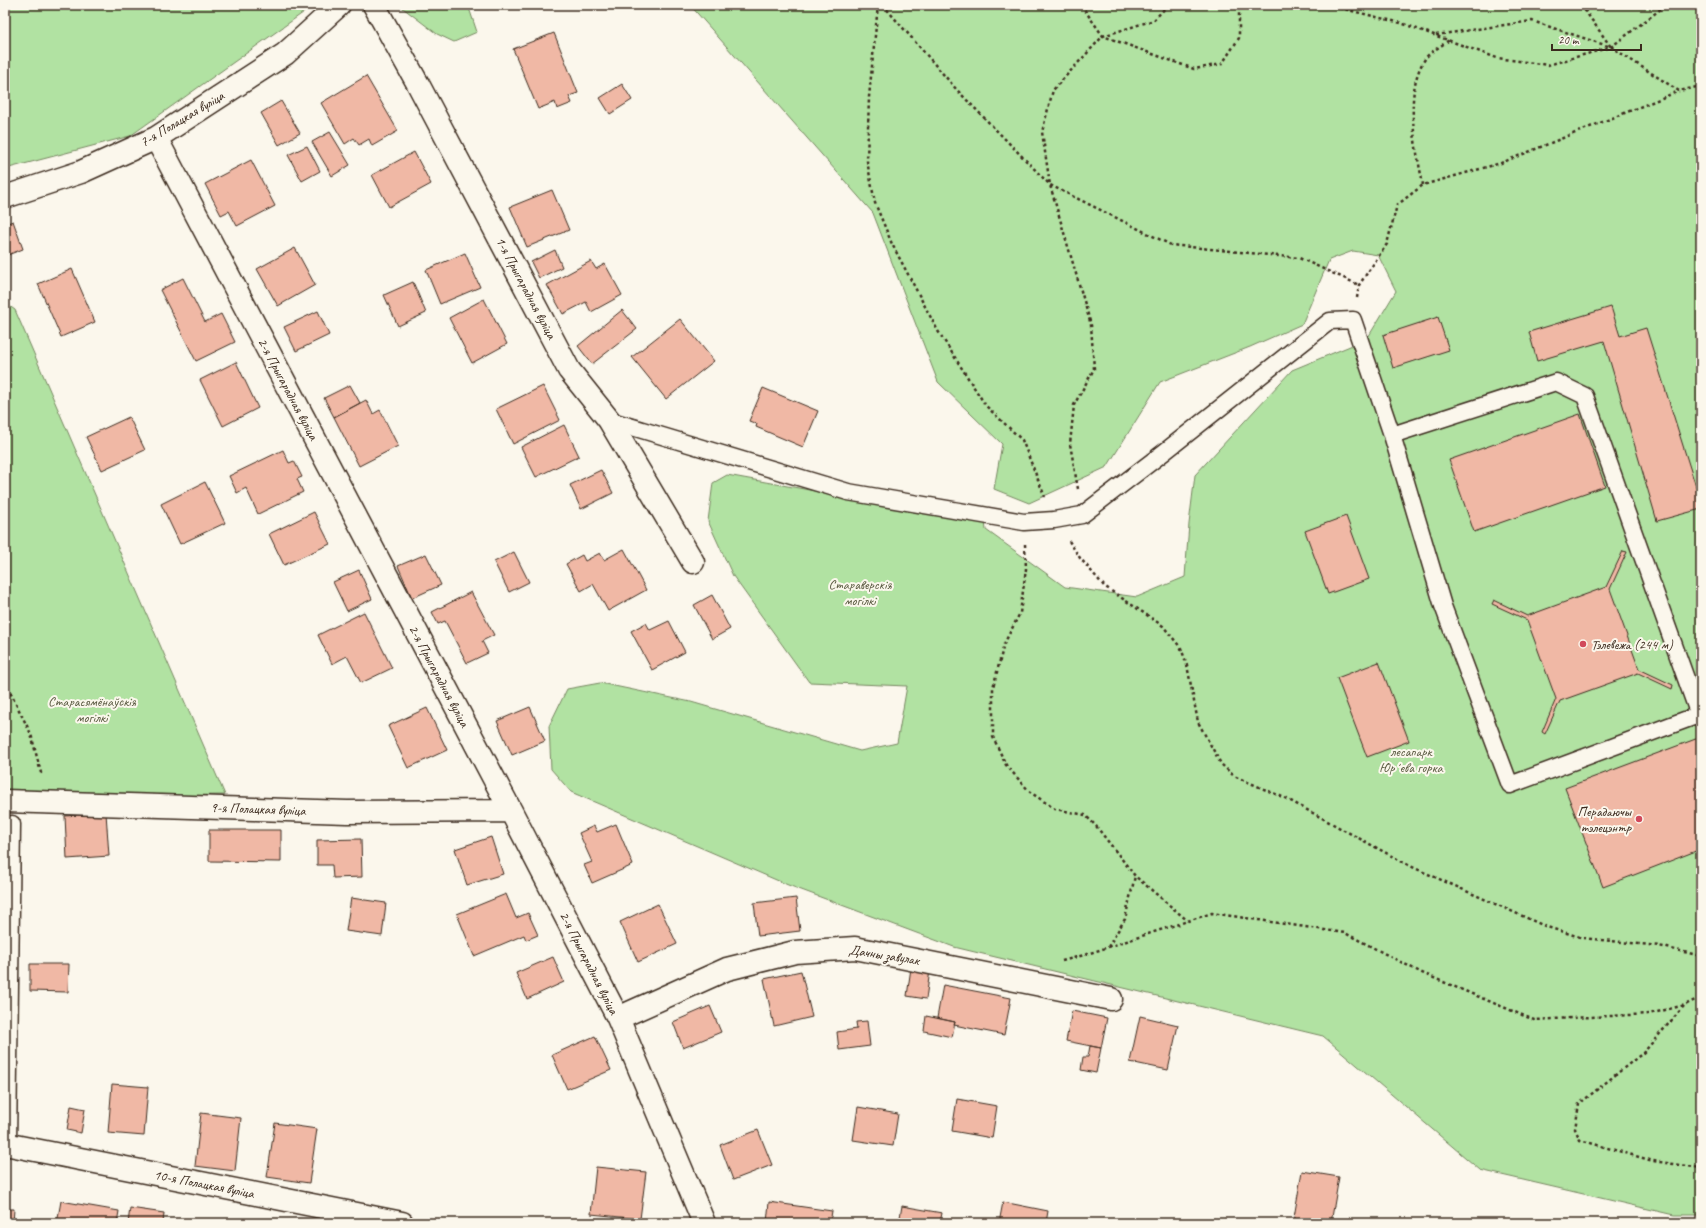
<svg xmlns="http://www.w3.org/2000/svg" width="1706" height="1228" font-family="Caveat,sans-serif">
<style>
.green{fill:#b1e2a2;stroke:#768660}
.building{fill:#f0b8a5;stroke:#3b2a1e}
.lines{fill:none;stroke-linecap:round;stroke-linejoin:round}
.service-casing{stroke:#3b2a1e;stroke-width:19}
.minor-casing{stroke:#3b2a1e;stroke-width:25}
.path{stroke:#3b2a1e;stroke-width:2.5;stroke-dasharray:3 3;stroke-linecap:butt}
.service{stroke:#fbf7ec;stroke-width:16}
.minor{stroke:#fbf7ec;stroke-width:22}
.poi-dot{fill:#d1495b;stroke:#fbf7ec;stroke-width:1.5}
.labels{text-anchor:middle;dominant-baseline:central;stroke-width:4;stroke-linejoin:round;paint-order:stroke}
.street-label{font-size:14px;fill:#3b2a1e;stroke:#fbf7ec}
.park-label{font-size:14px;fill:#58583f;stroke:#fbf7ec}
.poi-label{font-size:14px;fill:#3b2a1e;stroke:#fbf7ec;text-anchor:start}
</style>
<rect width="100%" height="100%" fill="#fbf7ec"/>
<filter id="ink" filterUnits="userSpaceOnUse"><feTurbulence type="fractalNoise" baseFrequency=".025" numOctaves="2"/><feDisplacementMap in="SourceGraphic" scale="8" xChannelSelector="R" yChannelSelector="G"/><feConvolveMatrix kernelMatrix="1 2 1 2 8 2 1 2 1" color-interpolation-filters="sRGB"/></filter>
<g filter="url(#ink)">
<path class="green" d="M5,5H314L130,136L5,169Z
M399,5H468L477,32L454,42L437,34Z
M690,5H1701V1215H1674L1480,1170L1323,1036L954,947L788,885L571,792L551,769L549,726L567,689L600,683L691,702L860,751L897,743L907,686L809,682L733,576L708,521L713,483L727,475L985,522L986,530L1065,587L1137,597L1185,577L1189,524L1195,475L1292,370L1367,339L1396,291L1378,255L1353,251L1329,260L1302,324L1250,347L1160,382L1107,467L1029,503L994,489L1002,444L938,382L873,213Z
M5,303L15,310L225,795L5,798Z"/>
<path class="building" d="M554,33L578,93L569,96L572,103L557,109L555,102L538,109L513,49Z
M366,76L398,131L372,146L369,139L359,145L354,138L345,144L321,103Z
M622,84L632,100L610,114L600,98Z
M281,101L300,133L279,145L261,113Z
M330,132L350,165L332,176L312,142Z
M307,146L320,171L302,181L288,155Z
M414,152L431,184L389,207L372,175Z
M251,160L275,206L237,226L229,211L221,215L205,184Z
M552,190L569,230L527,247L510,207Z
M13,221L23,249L5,256V224Z
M295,248L315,285L278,306L257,269Z
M555,250L562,267L539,278L531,262Z
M465,253L480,287L440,304L426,270Z
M591,261L596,269L605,264L622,295L591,312L586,302L563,314L547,285Z
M72,269L95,322L61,337L38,284Z
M183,278L205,322L221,314L235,342L196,361L160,290Z
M413,282L426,313L398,326L384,295Z
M484,299L507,344L472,363L449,318Z
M1611,307L1620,336L1646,328L1701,503V509L1657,521L1604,341L1537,361L1529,332Z
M622,310L637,329L592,364L578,346Z
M318,311L329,335L296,351L284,327Z
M1438,317L1449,350L1393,368L1383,335Z
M680,319L714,361L666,399L632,357Z
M236,362L258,408L223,426L200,380Z
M350,385L360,403L334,417L324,398Z
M543,386L560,420L513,444L496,409Z
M763,388L818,411L803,447L756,427L757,424L749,421Z
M366,400L373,414L380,410L398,446L359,466L334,417Z
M1580,414L1605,486L1474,532L1449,460Z
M129,417L145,450L102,470L86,437Z
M564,425L579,456L536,477L521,447Z
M283,450L289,463L294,461L302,477L297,479L303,492L258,514L246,488L237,493L229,476Z
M601,470L613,493L581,509L570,485Z
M205,482L225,523L180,544L161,504Z
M314,512L330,544L284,565L269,534Z
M1346,516L1369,579L1328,594L1305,531Z
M624,549L646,590L608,611L593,584L581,591L566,564L582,555L585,561L600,553L604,560Z
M1623,551L1627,552L1610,589L1639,669L1673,685L1672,689L1638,673L1560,701L1545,734L1542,732L1556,699L1527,620L1492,604L1494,600L1527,616L1606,587Z
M514,552L529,582L509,592L494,562Z
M426,554L441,585L412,598L398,566Z
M359,570L372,599L347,611L333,582Z
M471,592L494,635L482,641L488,653L467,663L445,621L438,624L432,612Z
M712,595L730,629L712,639L694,605Z
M364,612L392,668L361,683L347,656L332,664L318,635Z
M669,621L685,652L652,670L631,631L646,623L650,630Z
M1379,662L1409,741L1367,757L1337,678Z
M530,707L545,741L512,755L497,721Z
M427,708L447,750L408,768L388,726Z
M1701,737V849L1603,887L1565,788Z
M106,813L109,856L67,859L65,816Z
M616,824L633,865L592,883L584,865L592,862L579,833L594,826L597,832Z
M209,830H281V862L209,861Z
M491,837L503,874L467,885L455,849Z
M361,839L362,877L333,878L332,865H317V840Z
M506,894L516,918L528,913L538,935L526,940L524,935L474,956L457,914Z
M351,898L386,903L382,936L346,931Z
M796,898L800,931L758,936L754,903Z
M658,904L677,944L638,962L620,922Z
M553,957L564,982L527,999L516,973Z
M30,964H69L68,992L30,991Z
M911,968L930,970L926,999L907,996Z
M801,971L812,1017L774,1026L764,979Z
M943,985L1011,998L1004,1035L954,1025L955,1022L937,1018Z
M710,1006L721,1032L683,1048L673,1022Z
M1072,1011L1107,1018L1101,1048L1066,1041Z
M926,1016L955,1022L952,1037L924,1031Z
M1140,1016L1178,1025L1168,1070L1130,1062Z
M867,1021L870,1046L839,1050L837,1032L857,1029L856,1022Z
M595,1036L611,1070L567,1089L552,1055Z
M1090,1046L1101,1048L1096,1073L1081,1070L1083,1057H1088Z
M112,1084L148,1087L144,1136L108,1133Z
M957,1099L997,1106L992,1138L952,1131Z
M71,1106L85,1109L81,1133L67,1130Z
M858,1107L898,1114L893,1146L853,1140Z
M201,1113L241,1118L235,1171L195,1166Z
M275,1123L317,1129L309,1183L267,1177Z
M758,1130L772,1165L733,1180L720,1145Z
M596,1167L646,1172L640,1219L591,1214Z
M1302,1171L1339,1177L1331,1223H1293Z
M61,1201L119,1211L117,1223H57Z
M769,1202L832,1211L830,1223H767Z
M1003,1202L1048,1211L1046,1223H999Z
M902,1206L942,1213L940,1223H899Z
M130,1208L164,1213L163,1223H128Z
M5,1209H14L13,1223H5Z"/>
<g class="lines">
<defs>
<path id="service" d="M609,420L848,492L1024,522L1054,520L1082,515L1163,453L1330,321L1353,320L1392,435L1443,606L1510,785L1701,714
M1392,435L1556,382L1585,396L1699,715
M8,1145L12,824"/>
<path id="minor" d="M374,5L418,84L569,370L609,420L693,562
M156,138L511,811L618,1018L704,1223
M5,197L81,172L156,138L285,54L339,5
M5,801L347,812L511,811
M618,1018L727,969L795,952L855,948L1111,999
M5,1144L402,1223"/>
</defs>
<use href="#service" class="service-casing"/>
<use href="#minor" class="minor-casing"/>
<path class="path" d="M878,5L869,97L867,161L875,203L892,244L938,331L986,406L1022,440L1045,497
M883,5L957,90L1050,185L1171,245L1299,258L1359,285
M1081,5L1103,36L1194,69L1222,64L1239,38V5
M1328,5L1401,23L1497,58L1548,65L1611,47L1666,5
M1581,5L1611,47
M1436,35L1532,21L1611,47L1679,91L1701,86
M1423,185C1416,149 1403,92 1425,59C1429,52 1442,46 1449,40
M1357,298L1359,285L1387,244L1397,205L1423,185L1501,163L1679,91
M1078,489L1070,444L1074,405L1094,369L1091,325L1050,185L1042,132L1053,90L1103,36L1154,20L1168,5
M1069,541L1080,558L1104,586L1163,626L1181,648L1187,665L1198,722L1221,764L1234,776L1287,799L1410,866L1547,927L1583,938L1659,946L1701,956
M1025,544L1026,569L1020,613L1004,644L993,688V737L1006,765L1030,792L1055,809L1085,815L1096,826L1135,876L1188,921
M5,682L31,734L41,773L39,776
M1108,947L1125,919L1135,876
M1062,961L1084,955L1212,913L1345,933L1422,973L1534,1020L1649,1014L1685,1005L1701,997
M1684,1006L1644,1052L1579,1104L1575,1129L1580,1140L1653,1161L1701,1168"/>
<use href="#service" class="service"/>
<use href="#minor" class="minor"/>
</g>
</g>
<g class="poi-dot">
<circle cx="1583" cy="644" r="4"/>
<circle cx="1639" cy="819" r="4"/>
</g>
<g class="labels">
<g class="street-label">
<text transform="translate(182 119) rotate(-31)">7-я Полацкая вуліца</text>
<text transform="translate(526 288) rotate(62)">1-я Прыгарадная вуліца</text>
<text transform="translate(288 389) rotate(62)">2-я Прыгарадная вуліца</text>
<text transform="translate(439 676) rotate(62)">2-я Прыгарадная вуліца</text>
<text transform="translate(258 809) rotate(2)">9-я Полацкая вуліца</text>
<text transform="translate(884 955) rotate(9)">Дачны завулак</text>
<text transform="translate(589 963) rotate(63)">2-я Прыгарадная вуліца</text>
<text transform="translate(204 1184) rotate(11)">10-я Полацкая вуліца</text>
</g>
<g class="park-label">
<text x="860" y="584">Стараверскія<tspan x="860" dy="16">могілкі</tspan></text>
<text x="92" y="701">Старасямёнаўскія<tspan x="92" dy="16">могілкі</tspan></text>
<text x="1411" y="751">лесапарк<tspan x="1411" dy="16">Юрʼева горка</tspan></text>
</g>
<g class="poi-label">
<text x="1591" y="644">Тэлевежа (244 м)</text>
<text x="1631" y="811" text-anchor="end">Перадаючы<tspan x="1631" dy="16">тэлецэнтр</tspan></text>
</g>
</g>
<rect width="1706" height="1228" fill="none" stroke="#fbf7ec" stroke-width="20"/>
<rect x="10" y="10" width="1686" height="1208" fill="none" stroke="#3b2a1e" stroke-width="1.5" filter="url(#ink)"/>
<path d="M1552 44v6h89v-6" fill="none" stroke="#3b2a1e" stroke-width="2"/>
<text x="1558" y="44" font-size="12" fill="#3b2a1e" stroke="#fbf7ec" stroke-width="3" paint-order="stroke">20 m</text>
</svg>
